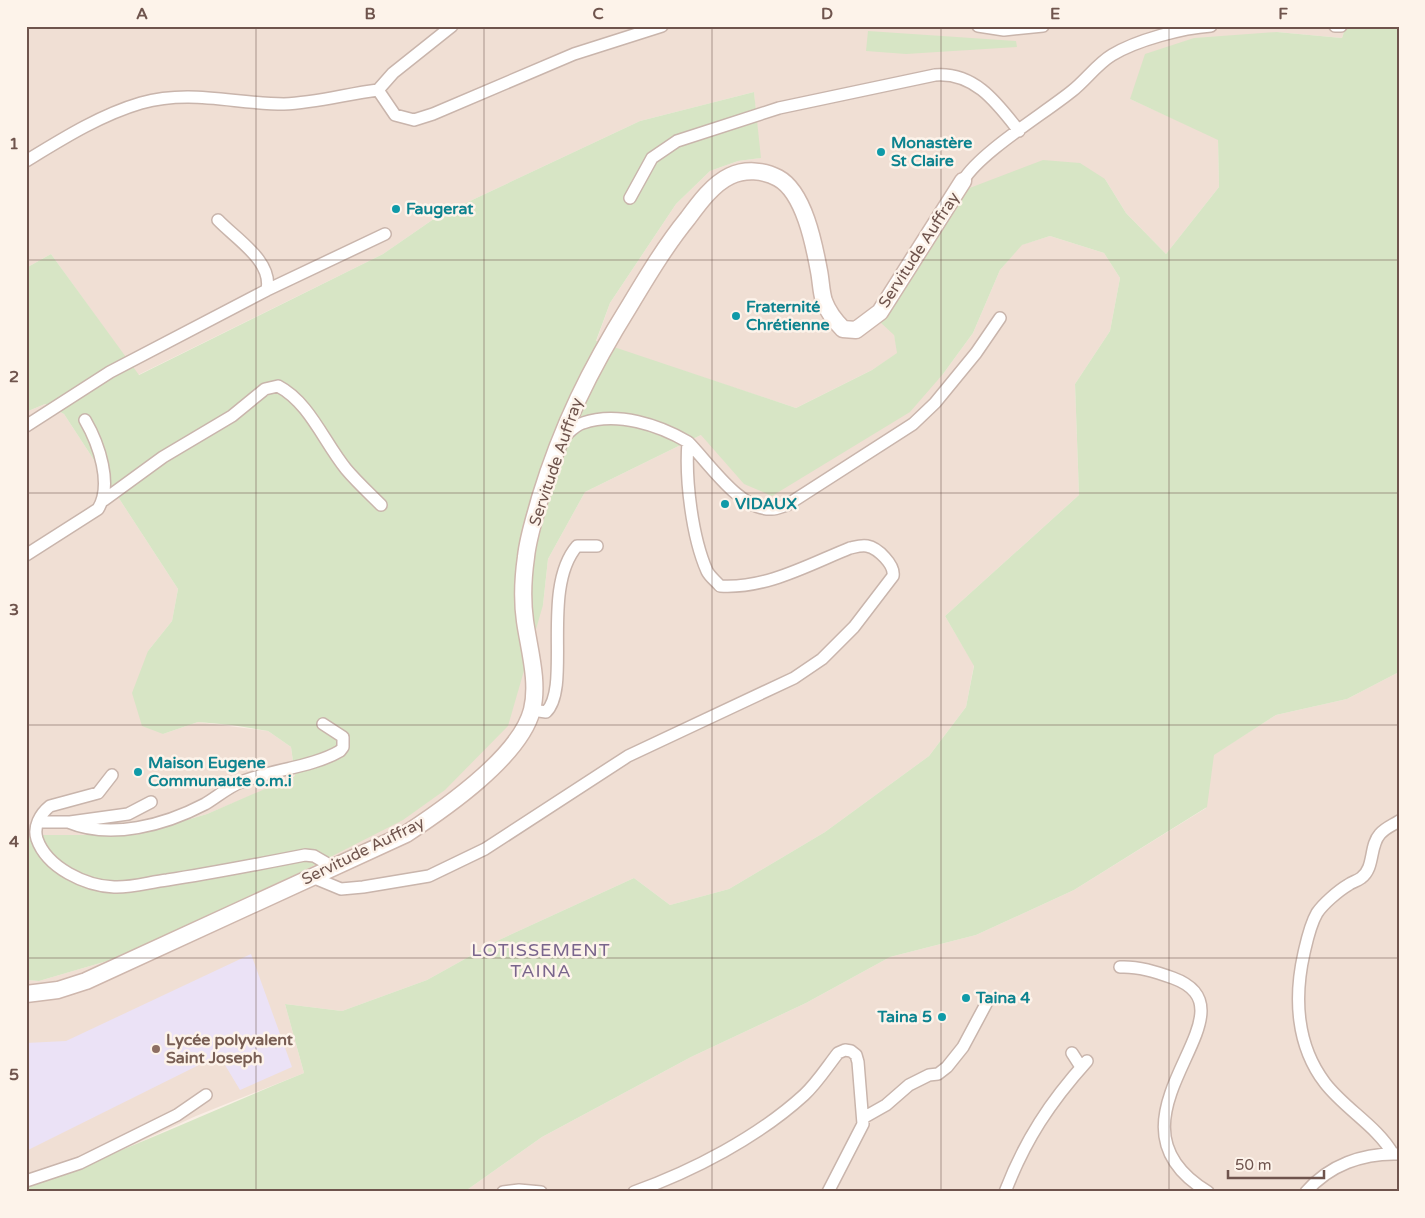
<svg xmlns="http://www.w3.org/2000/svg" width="1425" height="1218" font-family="'Varela Round',sans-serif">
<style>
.residential{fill:#f0dfd4}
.education{fill:#ebe2f6}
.green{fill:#d7e5c5}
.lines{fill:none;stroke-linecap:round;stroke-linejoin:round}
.street-casing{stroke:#c9b5ac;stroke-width:14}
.secondary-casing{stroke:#ceb7ad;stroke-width:19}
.street{stroke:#fff;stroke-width:11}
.secondary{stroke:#fff;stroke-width:16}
.grid{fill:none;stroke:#6f544d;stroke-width:1;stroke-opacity:0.55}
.culture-dot{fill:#0f9aa8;stroke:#fdf3ea;stroke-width:2}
.education-dot{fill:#8d6e63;stroke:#fdf3ea;stroke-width:2}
.labels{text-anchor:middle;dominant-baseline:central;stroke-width:5;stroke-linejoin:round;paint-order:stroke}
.culture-label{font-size:16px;font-weight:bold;fill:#0d838f;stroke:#fdf3ea;text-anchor:start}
.street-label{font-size:16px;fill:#6f544d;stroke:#fdf3ea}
.education-label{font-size:16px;font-weight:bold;fill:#785e54;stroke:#fdf3ea;text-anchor:start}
.neighbourhood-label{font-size:18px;letter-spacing:1px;fill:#79658c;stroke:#fdf3ea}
.neatline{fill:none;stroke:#6f544d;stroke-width:2}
.grid-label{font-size:16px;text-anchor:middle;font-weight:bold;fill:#6f544d}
</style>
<rect width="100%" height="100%" fill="#f9eee5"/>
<path class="residential" d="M26,26H1346L1342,38L1277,32L1130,99L1218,139L1219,187L1166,254L1126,213L1105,179L894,335L898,353L872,370L796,408L596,342L610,303L676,204L710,171L738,161L760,158L754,92L640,121L438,216L383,254L138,375L51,254L26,268Z
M1050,236L1104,253L1120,278L1110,331L1075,384L1079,495L945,616L974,665L966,707L929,756L825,832L729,889L670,905L634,878L499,940L427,980L342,1011L285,1004L304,1073L196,1116L101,1160L26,1188V980L39,981L114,959L301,872L543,605L548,559L585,492L701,435L943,374L973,333L1000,270L1021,245Z
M45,404L64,414L178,589L172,621L148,651L163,734L198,722L268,731L291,747L295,777L207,814L135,835H26V412Z
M1399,672V1192H464L542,1137L691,1057L806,1003L890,957L976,935L1074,890L1206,808L1213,755L1276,715L1347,699Z"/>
<path class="education" d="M251,954L292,1067L240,1090L219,1055L26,1151V1043L66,1041Z"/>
<path class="green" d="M1346,26H1399V672L1347,699L1276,715L1214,755L1207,807L1074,890L976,935L890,957L806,1003L691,1057L542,1137L464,1192H26V1188C120,1153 211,1111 304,1073L285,1004L342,1011L427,980L499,940L634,878L670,905L729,889L825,832L929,756L966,707L974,666L945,616L1079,495L1075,384L1110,331L1120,278L1104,253L1050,236L1022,245L1000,270L973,333L943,374L910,412L772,496L744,484L701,435L585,492L548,559L543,605L508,726L445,790L403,820L301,872L114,959L39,981L26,980V835H136L207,814L295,776L291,747L268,731L232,725L198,722L163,734L142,726L132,693L148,651L172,621L178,589L64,414L45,404L26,412V268L51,254L139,375L383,254L438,216L640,121L754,92L761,158L738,161L710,171L676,204L610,303L596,341L796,408L872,370L897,353L894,335L880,322L967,189L1043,160L1080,163L1105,179L1126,213L1166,254L1219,187L1218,140L1130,99L1145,54L1194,38L1277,32L1342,38Z
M868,31L1016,41L1017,47L906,54L866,51Z"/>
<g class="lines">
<defs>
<path id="street" d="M978,26L1004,30L1043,26
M1335,26H1341
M378,90L395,115L414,120L433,114L574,54L662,26
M26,161C62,139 100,115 141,103C191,89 235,104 284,104C316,103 346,94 378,90L393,73L452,26
M963,181C979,153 1045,113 1072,91C1086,80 1097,64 1112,55C1137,40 1182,28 1211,26
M630,198L652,158L677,141L779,108L935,75C975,72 997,103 1019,131
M267,290L385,234
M26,426L110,372L267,290C273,261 236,239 218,220
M688,442C709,463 740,511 772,509C777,509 783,506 787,505L913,424L935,403L976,353L1000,318
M104,500L163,457L232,416L265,389L278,386C309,402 324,442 346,469C356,481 369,493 381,505
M26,555L98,509C113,485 99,444 85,420
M532,710L546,712C572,687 540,589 577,546H597
M112,775L98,793L50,806C40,814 33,827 37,839C47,868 86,886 114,887C131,888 150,882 167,880C213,873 259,864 305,855L314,856L333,867
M38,822H70L128,814L151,802
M68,822C111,840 165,825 205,804C217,797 228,787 241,782C270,770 313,767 340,751L343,747V737L323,724
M312,877L341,889L363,887L429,876L485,849L628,756L794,678L822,659L854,627L893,576C895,565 878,548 867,546C861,545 855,547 850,548C808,565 766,589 720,586C716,581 710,577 707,571C692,537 685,479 688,442C659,425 617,411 583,423C575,425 568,434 561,439
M1120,967C1138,966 1156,972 1173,978C1266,1012 1087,1119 1208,1192
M1072,1053L1081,1067
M863,1118L886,1105L909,1085L929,1075L938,1074L947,1067L963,1047L986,1004
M1393,1154C1377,1126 1345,1109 1325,1083C1296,1045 1294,997 1304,953C1307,940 1310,925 1317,913C1323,904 1338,891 1348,885C1352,882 1357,881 1361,878C1375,868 1369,846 1380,834C1385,828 1393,825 1399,821
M26,1181L80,1163L177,1115L206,1095
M503,1192L519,1190L541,1192
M634,1192C693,1171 758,1137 804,1095C817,1083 827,1067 838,1053L845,1050L851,1051L856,1055L858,1062L863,1124L828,1192
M1005,1192C1025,1140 1050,1102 1087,1061
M1306,1192C1329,1165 1363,1153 1398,1154"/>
<path id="secondary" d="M26,994L58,990L86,981L406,834C444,809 520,757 532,710C539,682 529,649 525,621C522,600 523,578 526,557C528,537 535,517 540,498C562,426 590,369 630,305C648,275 666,245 688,218C699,203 713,184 730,176C745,169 763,170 778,178C804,192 814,244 819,271C821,281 821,292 824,301C828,312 835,321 843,329L856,330L880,312L963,181"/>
</defs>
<use href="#street" class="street-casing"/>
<use href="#secondary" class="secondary-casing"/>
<use href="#street" class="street"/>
<use href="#secondary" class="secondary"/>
</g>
<path class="grid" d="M256,26V1192M484,26V1192M712,26V1192M941,26V1192M1169,26V1192M26,260H1399M26,493H1399M26,725H1399M26,958H1399"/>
<g class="culture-dot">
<circle cx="881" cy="152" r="5"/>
<circle cx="396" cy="209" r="5"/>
<circle cx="736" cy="316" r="5"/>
<circle cx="725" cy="504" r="5"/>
<circle cx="138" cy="772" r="5"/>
<circle cx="966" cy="998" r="5"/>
<circle cx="942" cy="1017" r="5"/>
</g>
<circle class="education-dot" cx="156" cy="1049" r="5"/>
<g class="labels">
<g class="culture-label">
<text x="891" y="143">Monastère<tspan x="891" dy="18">St Claire</tspan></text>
<text x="406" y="209">Faugerat</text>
<text x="746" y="307">Fraternité<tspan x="746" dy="18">Chrétienne</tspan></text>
<text x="735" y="504">VIDAUX</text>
<text x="148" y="763">Maison Eugene<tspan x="148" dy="18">Communaute o.m.i</tspan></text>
<text x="976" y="998">Taina 4</text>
<text x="932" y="1017" text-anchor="end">Taina 5</text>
</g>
<g class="street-label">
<text transform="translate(919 250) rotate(-57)">Servitude Auffray</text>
<text transform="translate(556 462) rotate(-71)">Servitude Auffray</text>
<text transform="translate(363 851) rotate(-26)">Servitude Auffray</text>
</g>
<g class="education-label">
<text x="166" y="1040">Lycée polyvalent<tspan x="166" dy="18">Saint Joseph</tspan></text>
</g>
<g class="neighbourhood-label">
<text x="541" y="950">LOTISSEMENT<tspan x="541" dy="21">TAINA</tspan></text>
</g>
</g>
<rect width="1425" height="1218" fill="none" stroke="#fdf3ea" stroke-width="55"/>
<path d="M1228 1170v8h96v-8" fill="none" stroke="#6f544d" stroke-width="2.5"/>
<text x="1235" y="1170" font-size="15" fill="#6f544d" stroke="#fdf3ea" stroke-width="4" paint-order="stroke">50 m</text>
<rect x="28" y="28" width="1370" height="1162" class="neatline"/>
<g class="grid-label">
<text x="142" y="19">A</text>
<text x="370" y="19">B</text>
<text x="598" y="19">C</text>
<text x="827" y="19">D</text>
<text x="1055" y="19">E</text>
<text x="1283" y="19">F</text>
<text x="14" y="149">1</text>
<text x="14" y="382">2</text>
<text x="14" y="615">3</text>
<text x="14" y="847">4</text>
<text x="14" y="1080">5</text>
</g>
</svg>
